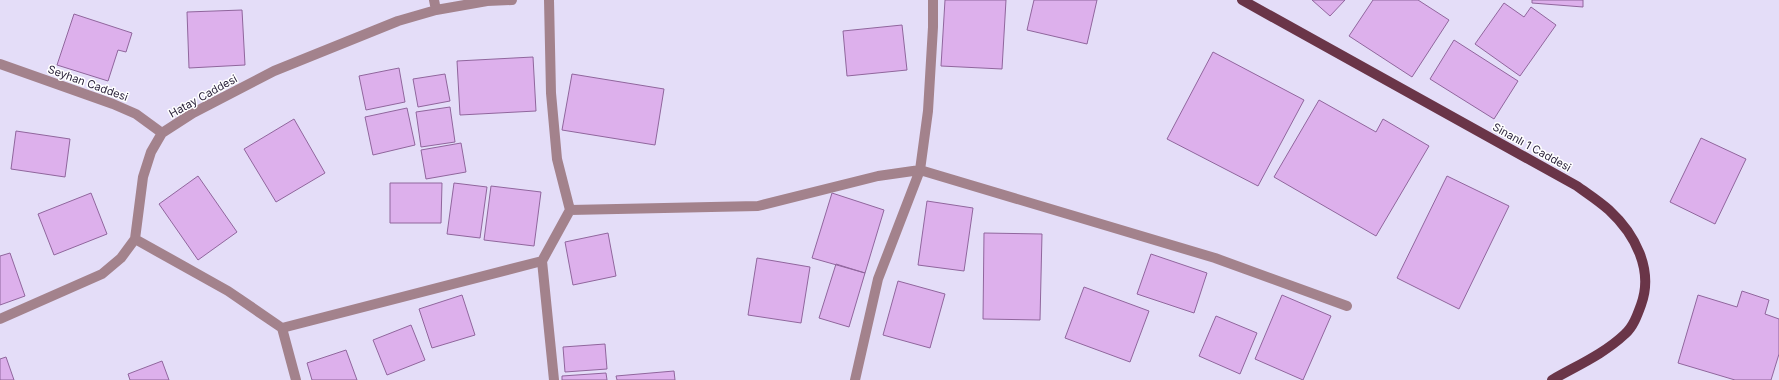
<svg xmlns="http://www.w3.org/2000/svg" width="1779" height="380" font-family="Inter,sans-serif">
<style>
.building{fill:#ddb0ec;stroke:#90669d}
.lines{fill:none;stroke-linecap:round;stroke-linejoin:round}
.minor{stroke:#a3828c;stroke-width:10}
.major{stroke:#6a3548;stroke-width:10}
.labels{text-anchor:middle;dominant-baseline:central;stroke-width:3;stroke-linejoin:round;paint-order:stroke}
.street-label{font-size:11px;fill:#2c243d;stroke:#fff}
</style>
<rect width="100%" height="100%" fill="#e4ddf8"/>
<path class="building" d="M945,0H1006L1002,69L941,66Z
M1034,0H1097L1087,44L1027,30Z
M1312,0H1345L1330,16Z
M1373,0H1418L1449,20L1412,77L1349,36Z
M1532,0H1583V7L1532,3Z
M1504,3L1524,17L1531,7L1556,25L1520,76L1475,44Z
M242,10L245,65L189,68L187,12Z
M74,14L132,33L126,52L118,50L108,81L57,65Z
M902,25L907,70L847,76L843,31Z
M1454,40L1518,81L1494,119L1430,79Z
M1213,52L1304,100L1258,186L1167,139Z
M533,57L536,111L460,115L457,61Z
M399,68L405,102L366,110L359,76Z
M445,74L450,101L418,107L413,79Z
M572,74L664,89L655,145L562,130Z
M1319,100L1376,132L1383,119L1429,146L1376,236L1274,177Z
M450,107L455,142L421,147L416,112Z
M407,108L415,145L373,155L365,117Z
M294,119L325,173L276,202L244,149Z
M16,131L70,139L65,177L11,169Z
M1701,138L1746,159L1715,224L1670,202Z
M461,143L466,172L426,179L421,150Z
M198,176L237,232L198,260L159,204Z
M1447,176L1509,206L1459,309L1397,278Z
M390,183H442L441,223H390Z
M454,183L487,187L480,238L447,234Z
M491,186L541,192L534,246L484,240Z
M91,193L107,234L54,255L38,214Z
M832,193L884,210L865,273L812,258Z
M927,201L973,208L964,271L918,265Z
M608,233L616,276L573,285L565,242Z
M984,233L1042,234L1040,320L983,319Z
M10,253L25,296L0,305V256Z
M1151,254L1207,273L1194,313L1137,294Z
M757,258L810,267L801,323L748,315Z
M836,264L865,273L849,327L819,318Z
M898,281L945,294L930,348L883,335Z
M1084,287L1149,311L1130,362L1065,338Z
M1742,291L1769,300L1765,314L1779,319V354L1771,380H1735L1678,363L1698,295L1737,307Z
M462,295L475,335L432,348L419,309Z
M1282,295L1331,316L1303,380L1255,359Z
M1216,316L1257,333L1240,374L1199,356Z
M411,325L425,360L387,375L373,340Z
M605,344L607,369L565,372L563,347Z
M346,350L357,380H312L307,363Z
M6,357L14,380H0V359Z
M162,361L169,380H130L128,374Z
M674,371L675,380H617L616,376Z
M606,373L607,380H562V376Z"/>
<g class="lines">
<path class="minor" d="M434,0L436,10
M549,0L551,93L557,159L570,210L542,261L554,380
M0,64L113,104L136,114L162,133
M570,210L758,206L878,176L920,170L1215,258L1347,306
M135,239L228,291L282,328L296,380
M0,319L102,274L121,258L135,239L143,177L151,152L162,133L193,113L274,71L398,21L436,10L487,1L512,0
M282,328L542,261
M855,380L878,279L920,170L928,111L933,27V0"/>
<path class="major" d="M1242,0L1577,186C1588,194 1599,201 1609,210C1635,234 1654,270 1641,305C1637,316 1633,327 1625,334C1604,354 1576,366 1552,380"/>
</g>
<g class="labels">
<g class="street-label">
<text transform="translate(88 83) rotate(20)">Seyhan Caddesi</text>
<text transform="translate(203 96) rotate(-29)">Hatay Caddesi</text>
<text transform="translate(1532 147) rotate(29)">Sinanlı 1 Caddesi</text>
</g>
</g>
</svg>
